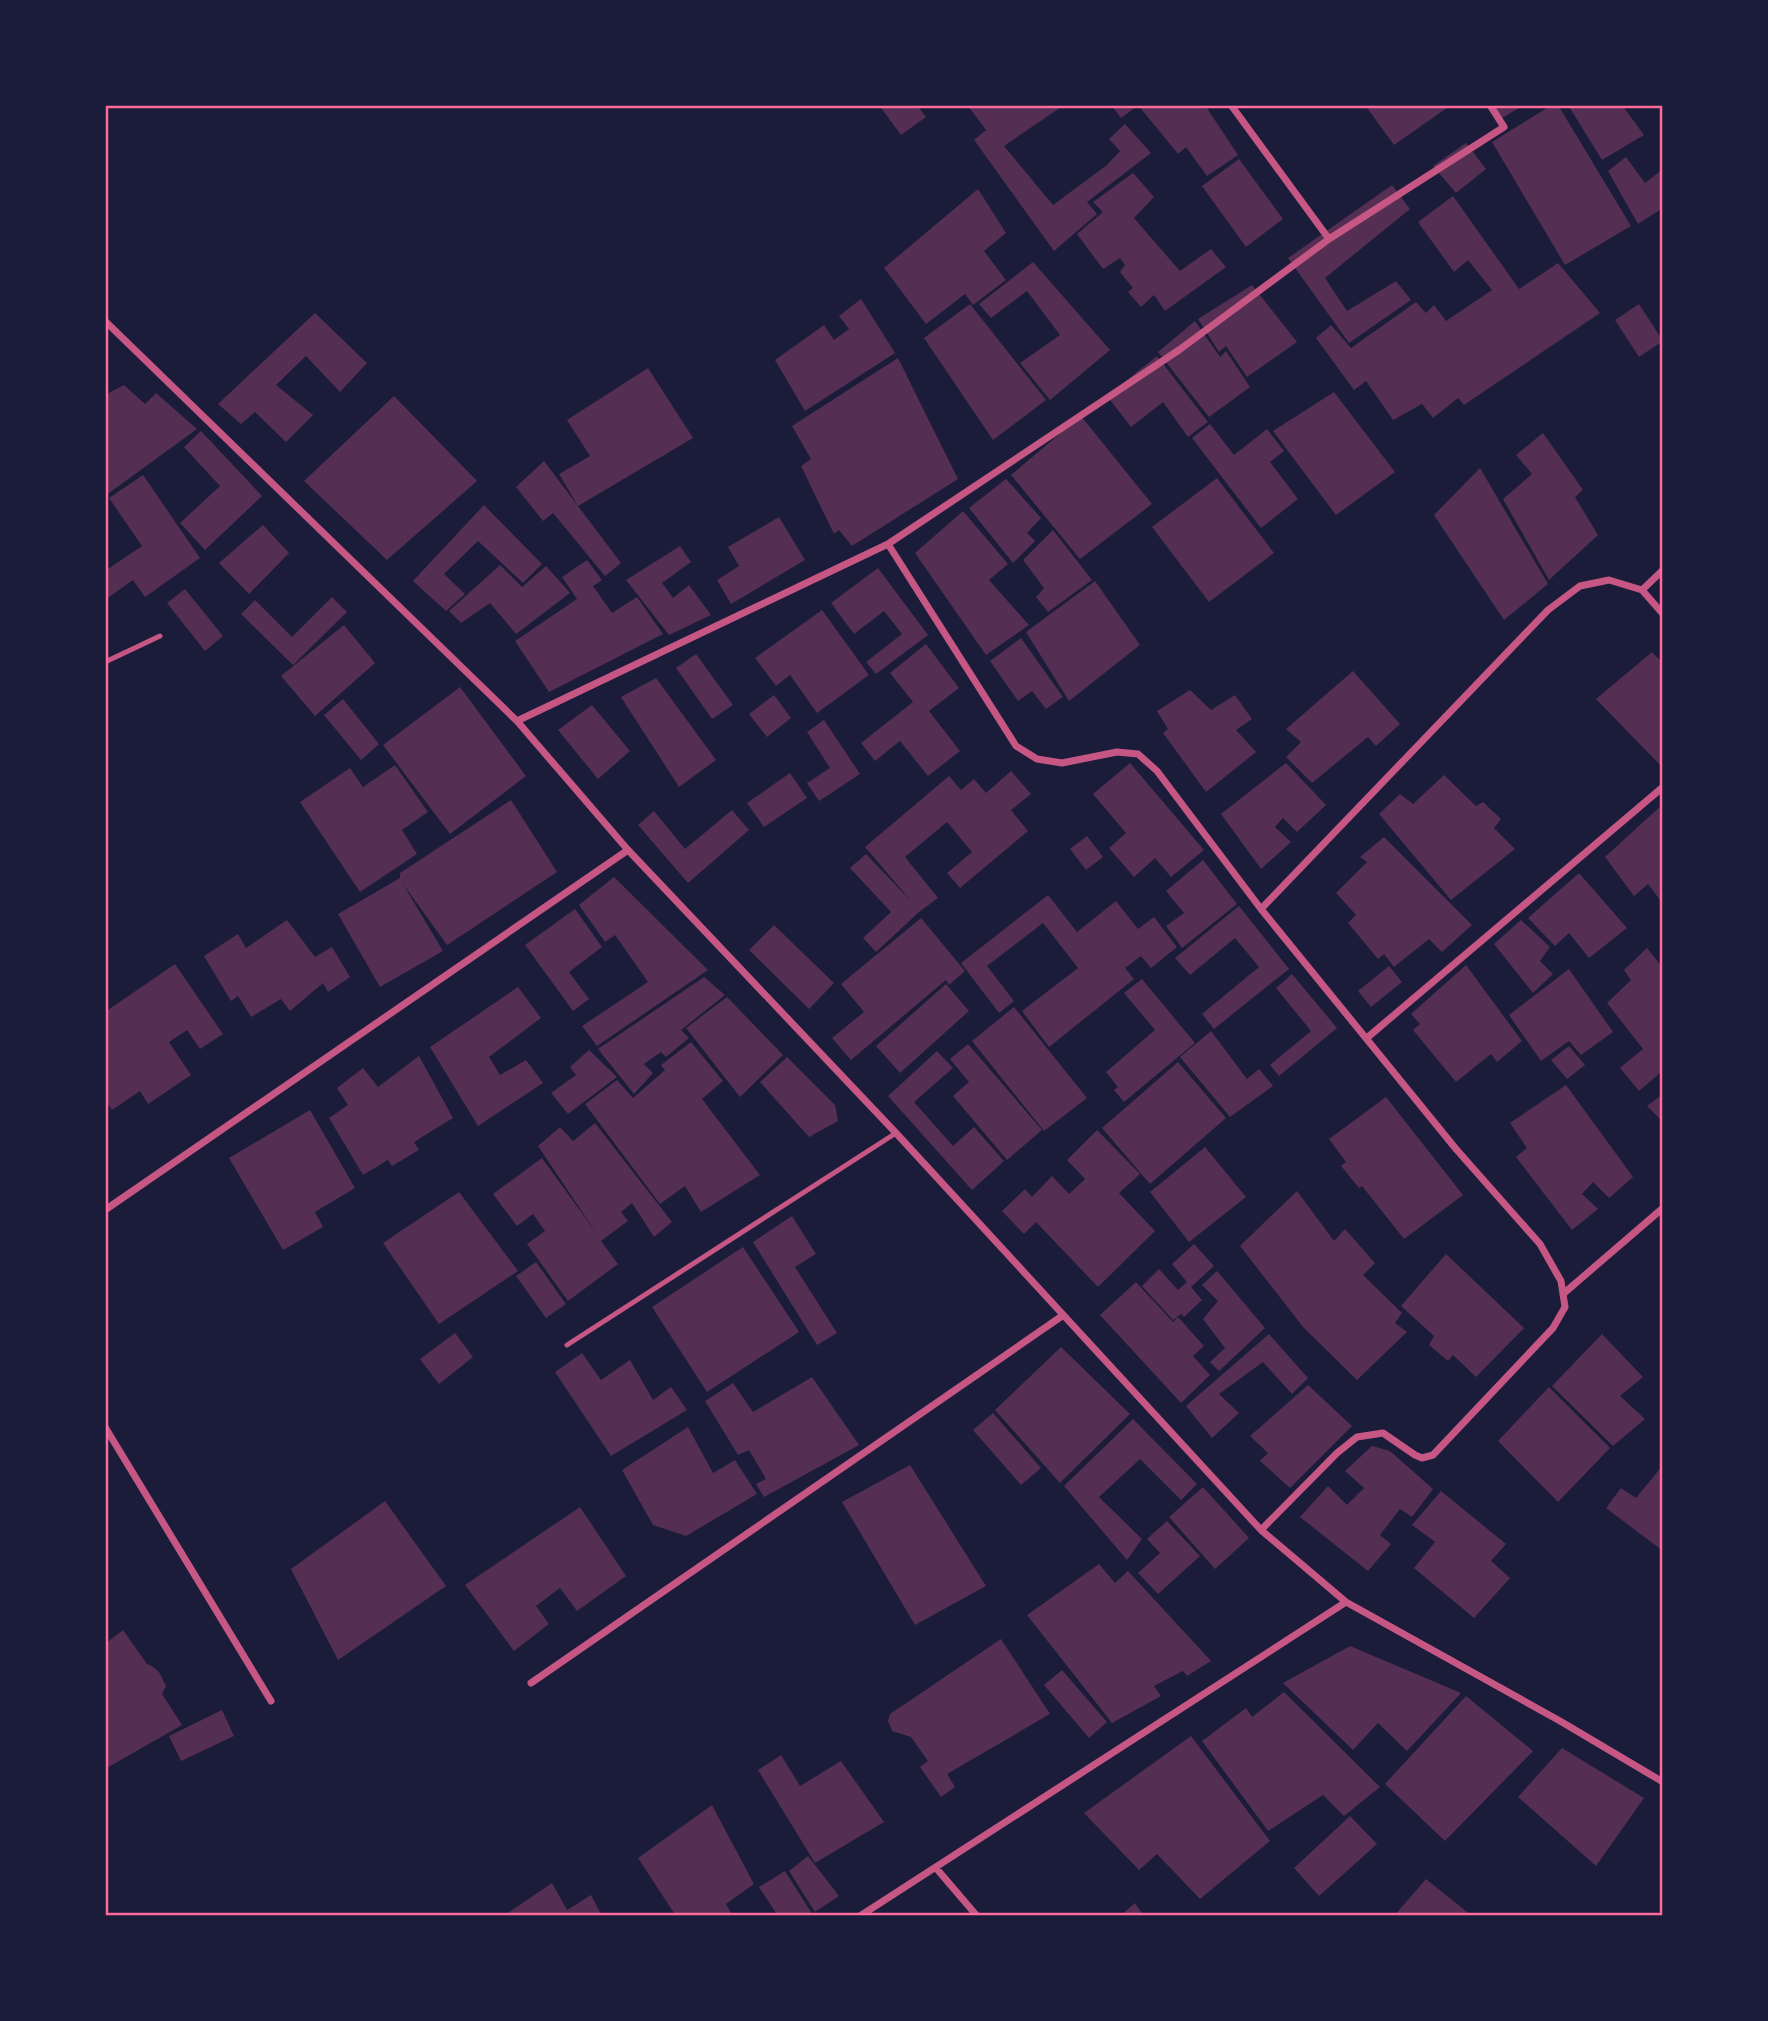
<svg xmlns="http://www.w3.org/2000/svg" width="1768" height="2021" font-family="Barlow,sans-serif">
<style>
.building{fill:#542f53}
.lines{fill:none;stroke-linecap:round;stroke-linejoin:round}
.service{stroke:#c65784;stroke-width:5}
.minor{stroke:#c65784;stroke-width:7}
.neatline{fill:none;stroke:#ff6b9d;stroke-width:2.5}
</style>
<rect width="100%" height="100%" fill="#1b1b3a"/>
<path class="building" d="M879,105H917L926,117L901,135Z
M970,105H1064L1004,146L1053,205L1107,165L1120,151L1109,139L1125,124L1151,153L1087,202L1097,214L1054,251L974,140L986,130L968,106Z
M1111,105H1205L1238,155L1207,176L1186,147L1178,154L1138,105L1121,118Z
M1365,105H1451L1394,145Z
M1493,105H1524L1502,118Z
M1552,105H1558L1631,226L1565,265L1492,142Z
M1568,105H1622L1644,135L1602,160Z
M1466,143L1486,169L1456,193L1433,166Z
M1626,157L1645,183L1663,169V208L1638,224L1608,171Z
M1239,159L1283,219L1246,247L1202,186Z
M1133,173L1154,197L1134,218L1180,271L1211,249L1226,267L1165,311L1154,295L1141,307L1128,292L1133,288L1120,272L1125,265L1120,258L1103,269L1077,234L1103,212L1093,202Z
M1392,185L1410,209L1325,278L1347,311L1396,281L1411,300L1349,343L1288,258Z
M978,189L1006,233L984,251L1006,280L973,305L965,294L926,324L884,268Z
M1453,196L1519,289L1558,263L1600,313L1464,405L1458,398L1433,418L1422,404L1393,420L1366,381L1354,390L1316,338L1331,325L1351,348L1416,302L1426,313L1434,305L1446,321L1492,290L1468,260L1454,272L1418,222Z
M1033,262L1110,350L1050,400L1020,363L1060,335L1027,291L991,318L979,304Z
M1252,285L1297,342L1247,377L1226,346L1219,352L1198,319Z
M861,299L895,353L805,411L775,360L824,325L834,340L849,329L839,316Z
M970,304L1046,400L993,440L924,338Z
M1639,304L1663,341L1639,357L1615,320Z
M315,313L367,363L340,392L306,356L276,385L313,415L286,442L255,412L241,424L218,404Z
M1195,321L1220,357L1226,351L1250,387L1209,417L1158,352Z
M1157,356L1208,422L1188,437L1163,402L1131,427L1107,396Z
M898,358L958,479L852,546L839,530L834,534L801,466L811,459L792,426Z
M648,368L693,438L578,506L559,474L590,456L567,420Z
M124,385L145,404L156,393L197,429L105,496V395Z
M1334,392L1395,472L1336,515L1273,431Z
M394,396L477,481L387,560L304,481Z
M1081,416L1152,504L1080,559L1011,475Z
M1210,424L1234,455L1267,429L1284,451L1270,462L1298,499L1261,528L1192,438Z
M201,431L262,496L205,550L180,523L220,486L184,447Z
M1543,433L1583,490L1575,497L1598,535L1549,580L1503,499L1532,474L1516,455Z
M544,461L621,563L605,576L553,513L543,521L516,487Z
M1480,468L1548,584L1504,620L1434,515Z
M143,475L200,558L145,597L133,580L105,600V571L142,546L109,498Z
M1217,478L1274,553L1209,602L1152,527Z
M1006,479L1041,518L1027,533L1035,541L1013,563L969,508Z
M484,505L542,564L523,583L478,541L444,574L465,594L446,611L413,581Z
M963,511L1008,564L989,580L1029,625L986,655L915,553Z
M779,517L805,560L731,604L717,580L739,566L728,547Z
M263,525L289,553L249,594L219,563Z
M1053,530L1092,580L1048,612L1036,597L1044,588L1023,560Z
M680,546L691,562L662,583L673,598L689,585L711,615L669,635L626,580Z
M587,560L602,580L593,586L612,613L637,597L663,634L549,692L515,641L577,599L562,577Z
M500,565L522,587L546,566L570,593L516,634L490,603L461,623L449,611Z
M878,568L928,635L876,674L866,662L902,634L884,611L854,634L831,603Z
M1095,581L1140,645L1069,701L1026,632Z
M185,589L223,636L205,651L167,603Z
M332,597L347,612L293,665L241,614L255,600L292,637Z
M822,610L869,675L817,713L790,675L776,686L755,658Z
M344,625L375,663L315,716L281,676Z
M1021,638L1063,697L1046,709L1032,691L1018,701L990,661Z
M926,644L959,688L929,711L960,751L928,776L900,741L875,761L861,743L913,702L890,673Z
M1652,652L1663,663V764L1661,766L1596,699Z
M696,654L733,705L712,719L676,668Z
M1353,671L1400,724L1376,746L1368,737L1312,783L1286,757L1301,742L1286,729Z
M656,678L716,760L679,787L621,697Z
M460,687L526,776L450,834L383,745Z
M1190,690L1211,710L1235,695L1252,719L1236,730L1256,752L1206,792L1163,733L1168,729L1157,711Z
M774,695L791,718L767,737L749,714Z
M343,699L379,744L361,760L324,715Z
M592,705L630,751L598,779L558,730Z
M824,720L860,774L819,801L807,783L830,768L807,732Z
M1130,763L1204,850L1171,877L1155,858L1134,877L1109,848L1126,833L1093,794Z
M1286,763L1326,805L1297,832L1283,818L1275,827L1291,842L1261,869L1221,814Z
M395,765L428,812L402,830L417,854L360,892L300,802L350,768L363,787Z
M1011,771L1031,794L1011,810L1028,831L960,888L947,873L972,852L947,822L905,857L938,898L919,912L876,952L863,938L891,912L850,868L866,854L912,902L865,847L949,776L961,790L974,779L986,793Z
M790,773L807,798L764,827L747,803Z
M1444,775L1476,806L1483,802L1501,819L1494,828L1515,849L1451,900L1379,814L1400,794L1413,804Z
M511,800L557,872L447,945L403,884L443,951L380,987L338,914L400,878V873Z
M1663,804V904L1648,884L1634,896L1605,857Z
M732,810L749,830L688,883L638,825L654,811L685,849Z
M1087,836L1103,857L1086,870L1070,849Z
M1384,837L1472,925L1442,952L1429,939L1394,967L1384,954L1378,959L1348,923L1356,915L1336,893L1367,862L1360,857Z
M1203,860L1237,904L1182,948L1166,926L1184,913L1166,891Z
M1579,873L1627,928L1589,958L1569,933L1555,946L1528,918Z
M614,877L708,970L597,1046L582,1026L648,982L615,935L605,942L579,905Z
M1048,895L1077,932L1116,901L1138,929L1154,917L1177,947L1151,968L1141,956L1125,968L1134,979L1049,1047L1022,1011L1078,968L1043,923L987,966L1014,1001L999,1013L961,963Z
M1239,906L1289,969L1214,1029L1202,1014L1259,967L1235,938L1190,975L1175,958Z
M575,909L602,947L569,972L589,999L573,1011L525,945Z
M921,918L965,971L949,985L946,980L851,1060L832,1038L864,1012L841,984Z
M287,920L315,957L332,947L350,977L328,992L323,983L290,1011L281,999L251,1017L238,996L231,1001L204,956L238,934L246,948Z
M1521,920L1550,947L1540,961L1553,974L1533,993L1494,944Z
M774,925L834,983L809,1009L749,950Z
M1647,948L1663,968V1076L1660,1073L1639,1091L1620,1068L1643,1049L1607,1003L1631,980L1624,970Z
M175,964L223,1034L200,1049L187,1030L169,1042L191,1075L148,1104L140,1091L112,1110L105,1100V1012Z
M1466,965L1522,1041L1497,1062L1491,1054L1456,1082L1413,1030L1420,1024L1411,1014Z
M1389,966L1402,982L1371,1007L1358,991Z
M1569,969L1613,1032L1581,1055L1569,1041L1541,1061L1509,1015Z
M1292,974L1337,1028L1279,1076L1270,1065L1311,1031L1276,988Z
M704,977L725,995L681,1030L689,1038L666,1057L661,1052L644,1064L653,1073L634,1094L598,1049Z
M1142,979L1195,1043L1124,1102L1114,1090L1118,1087L1106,1072L1155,1030L1124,993Z
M946,984L969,1011L900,1073L876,1046Z
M518,987L541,1018L489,1057L500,1075L526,1060L543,1083L478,1126L430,1047Z
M727,997L783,1055L740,1097L686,1028Z
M1014,1007L1087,1098L1044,1131L972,1041Z
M1211,1031L1247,1079L1259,1069L1273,1086L1230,1117L1180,1057Z
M691,1042L723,1081L702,1099L760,1175L701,1212L685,1186L660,1204L585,1104L617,1080L633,1098L665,1070L661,1065Z
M968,1044L1042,1130L1007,1160L953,1096L969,1082L950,1059Z
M1569,1046L1585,1065L1567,1079L1551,1060Z
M589,1050L617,1077L568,1114L551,1093L576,1075L570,1067Z
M937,1051L953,1068L914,1102L953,1146L974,1127L1004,1161L972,1190L888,1096Z
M419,1056L453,1118L414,1142L419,1150L392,1166L388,1160L363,1175L329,1118L348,1105L337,1088L363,1068L378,1087Z
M787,1057L835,1105L838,1121L809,1137L760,1082Z
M1178,1062L1226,1118L1150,1184L1102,1128Z
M1566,1085L1633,1177L1609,1198L1593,1182L1582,1194L1598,1209L1572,1230L1516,1157L1527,1148L1510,1123Z
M1663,1094V1122L1647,1106Z
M1386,1097L1463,1195L1404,1239L1362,1186L1359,1188L1341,1166L1346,1162L1329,1139Z
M310,1110L355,1188L315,1212L323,1227L283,1250L229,1158Z
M595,1123L672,1222L654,1237L632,1203L621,1212L628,1221L601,1241L618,1264L568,1301L527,1244L545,1231L533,1214L517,1226L493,1194L542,1158L597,1234L538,1146L560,1127L573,1141Z
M1097,1130L1140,1174L1119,1193L1155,1231L1098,1287L1036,1222L1024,1234L1002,1211L1025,1189L1032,1197L1052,1176L1069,1194L1085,1179L1067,1160Z
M1205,1147L1246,1197L1189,1242L1150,1192Z
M1297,1191L1334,1241L1345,1229L1375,1263L1363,1275L1402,1313L1395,1323L1407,1332L1357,1380L1303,1327L1240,1246Z
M459,1192L518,1271L439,1324L383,1243Z
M792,1216L816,1254L795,1267L837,1333L817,1345L753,1242Z
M1194,1244L1214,1266L1191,1287L1202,1300L1184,1317L1181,1314L1173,1320L1142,1286L1159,1269L1178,1290L1187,1282L1172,1264Z
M743,1247L799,1332L707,1392L652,1307Z
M1446,1254L1524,1328L1476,1377L1453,1355L1448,1361L1429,1345L1434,1336L1401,1306Z
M536,1262L566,1304L546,1318L516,1276Z
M1217,1271L1265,1328L1219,1371L1210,1362L1225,1348L1203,1319L1218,1301L1202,1285Z
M1136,1282L1173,1322L1178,1317L1204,1346L1193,1356L1210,1375L1181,1403L1100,1315Z
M455,1333L473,1357L439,1384L420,1359Z
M1269,1334L1308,1378L1292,1394L1263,1362L1219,1394L1239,1413L1212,1438L1186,1406Z
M1602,1334L1643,1377L1620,1396L1645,1419L1613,1446L1552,1386Z
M1061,1347L1130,1414L1060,1483L995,1410Z
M582,1353L601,1380L630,1360L653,1400L671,1387L687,1410L611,1456L555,1372Z
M812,1377L859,1445L764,1497L756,1484L766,1479L749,1450L738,1455L705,1401L733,1383L753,1412Z
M1308,1385L1352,1426L1290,1488L1260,1461L1268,1453L1250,1436Z
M1549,1387L1610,1448L1558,1502L1498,1441Z
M993,1413L1041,1468L1021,1485L973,1430Z
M1133,1419L1197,1484L1181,1500L1140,1459L1099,1497L1142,1539L1127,1560L1064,1486Z
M688,1427L713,1473L735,1460L757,1494L686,1536L653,1525L622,1470Z
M1372,1446L1390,1451L1433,1489L1412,1517L1400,1509L1380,1535L1391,1544L1368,1571L1300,1517L1328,1486L1347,1505L1364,1488L1345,1471Z
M910,1465L986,1586L915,1625L842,1502Z
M1663,1465V1551L1606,1508L1621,1488L1636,1498Z
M1203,1487L1249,1538L1215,1569L1169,1517Z
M1441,1491L1506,1544L1491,1561L1510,1578L1474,1618L1414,1568L1435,1542L1412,1525Z
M385,1501L446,1586L338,1660L291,1569Z
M580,1507L626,1576L577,1611L560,1588L536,1606L549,1624L514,1651L465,1585Z
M1167,1521L1200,1556L1158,1594L1138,1573L1160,1553L1147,1539Z
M1099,1564L1115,1583L1128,1571L1211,1661L1187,1676L1183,1671L1154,1686L1161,1696L1112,1723L1027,1615Z
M123,1630L147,1664L152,1666L159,1672L166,1686L162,1694L182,1725L105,1769V1644Z
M1001,1639L1050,1714L947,1774L955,1787L941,1797L920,1767L928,1761L911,1737L892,1731L888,1721L890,1714Z
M1350,1646L1461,1693L1407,1751L1378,1723L1353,1750L1283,1683Z
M1062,1670L1107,1722L1089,1738L1044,1685Z
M1284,1692L1380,1787L1344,1816L1323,1795L1268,1831L1202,1741L1246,1708L1252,1717Z
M1466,1696L1533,1751L1445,1841L1385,1784Z
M222,1710L234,1736L181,1761L169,1736Z
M1191,1736L1270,1841L1200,1899L1157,1854L1139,1870L1084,1813Z
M1562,1748L1644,1798L1596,1866L1518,1797Z
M781,1755L800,1786L841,1761L884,1822L815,1863L758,1770Z
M712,1805L754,1884L726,1904L733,1916H676L638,1858Z
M1350,1816L1377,1844L1319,1896L1294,1868Z
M808,1856L839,1896L815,1912L789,1871Z
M785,1871L811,1912L805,1916H778L759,1887Z
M1426,1879L1472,1916H1394Z
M552,1883L567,1910L591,1895L602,1916H503Z
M1135,1903L1144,1916H1120Z"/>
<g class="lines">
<path class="service" d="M105,662L160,636
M567,1345L896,1133"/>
<path class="minor" d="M1231,105L1329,239
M105,321L517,721L628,850L896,1133L1261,1530L1346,1602L1560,1721L1663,1782
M888,544L1016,746L1037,759L1062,763L1117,752L1138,754L1157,771L1261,909L1456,1149L1540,1244L1561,1281L1565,1307L1553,1328L1433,1455L1422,1458L1415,1455L1383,1433L1357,1437L1337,1453L1261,1530
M1642,590L1663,570
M517,721L888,544L1179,350L1329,239L1504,127L1490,105
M1261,909L1548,610L1580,586L1609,580L1642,590L1663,614
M1368,1037L1663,787
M105,1210L628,850
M1563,1294L1663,1208
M105,1427L271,1701
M531,1683L1062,1316
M936,1868L977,1916
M860,1916L1346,1602"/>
</g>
<rect width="1768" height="2021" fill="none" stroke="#1b1b3a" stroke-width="214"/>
<rect x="107" y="107" width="1554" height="1807" class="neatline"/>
</svg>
